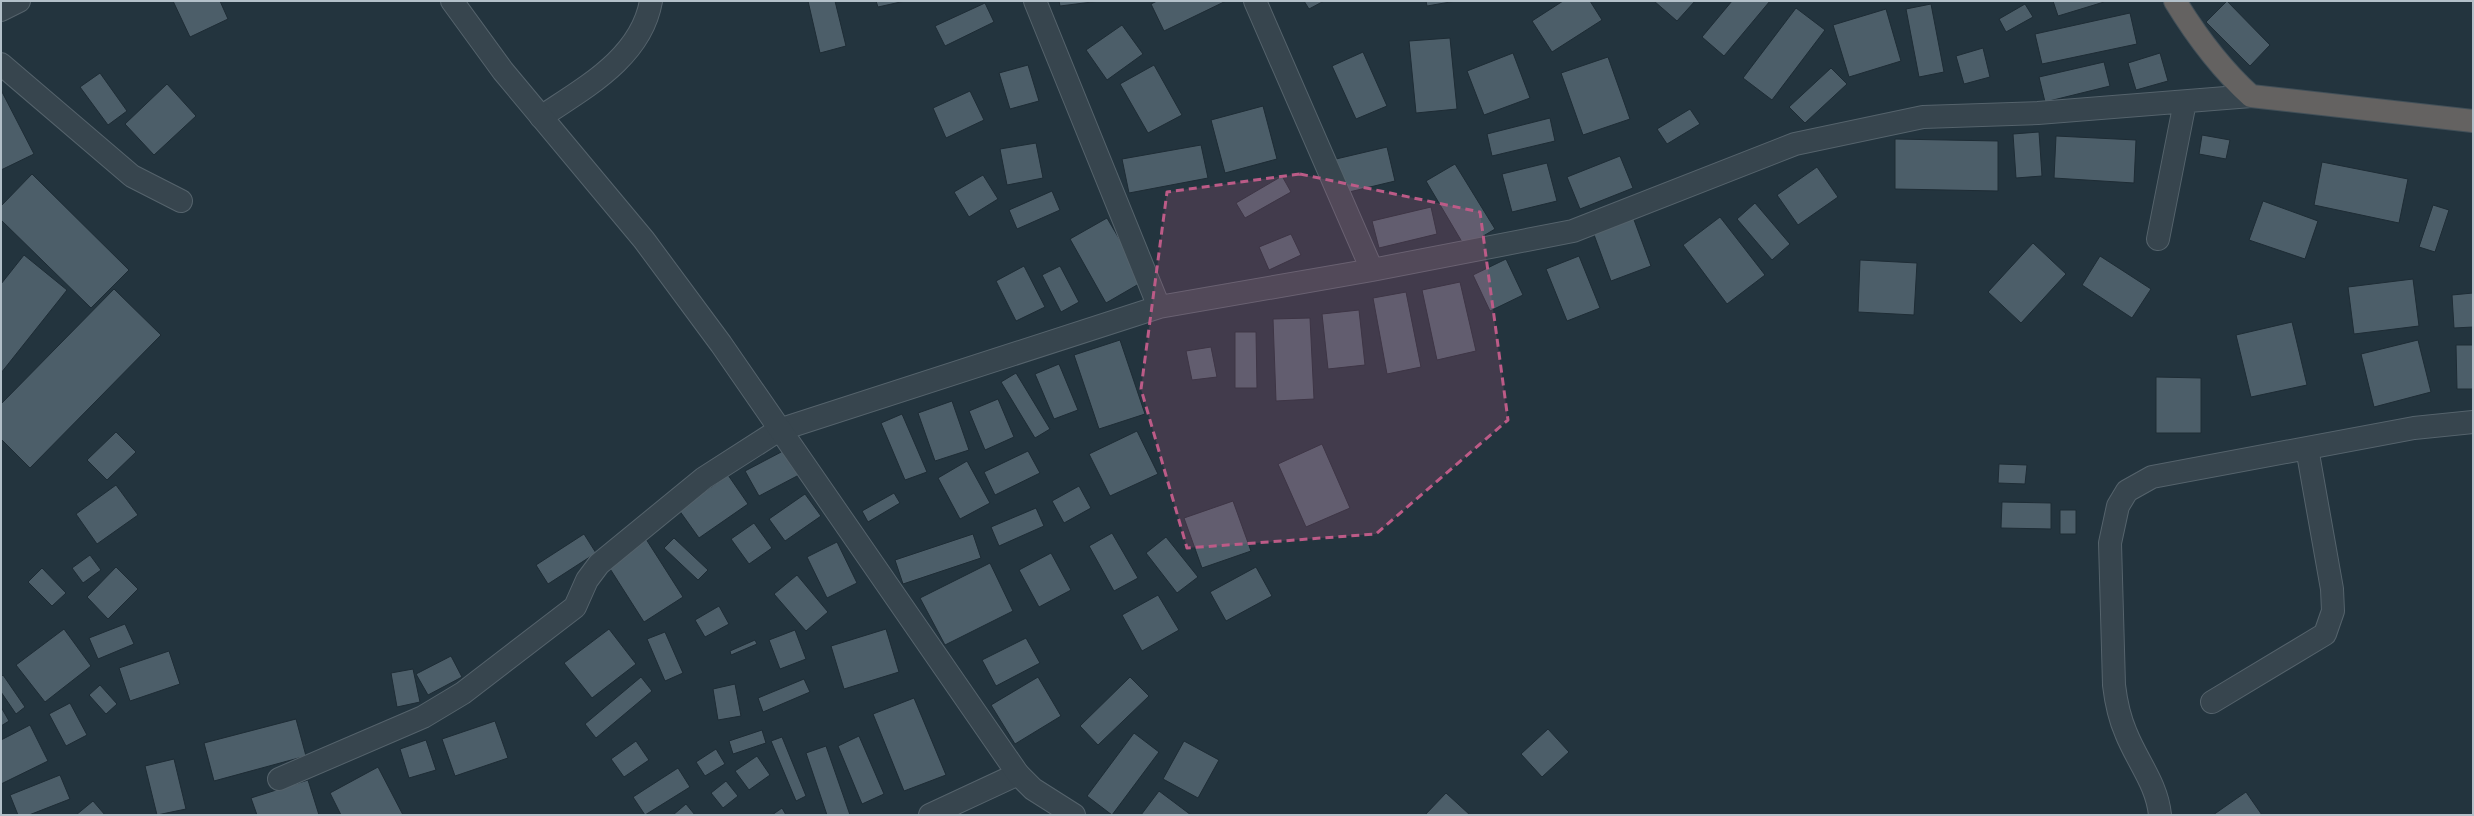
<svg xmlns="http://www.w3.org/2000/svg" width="2474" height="816" font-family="'Alegreya Sans',sans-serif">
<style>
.building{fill:#4c5e69;stroke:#1e2c35}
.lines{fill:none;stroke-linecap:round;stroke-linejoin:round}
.minor-casing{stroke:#55636c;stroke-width:24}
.tertiary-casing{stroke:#55636c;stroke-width:24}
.trunk-casing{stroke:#425059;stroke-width:24}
.minor{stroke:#37454e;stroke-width:22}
.tertiary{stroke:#37454e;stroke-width:22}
.trunk{stroke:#646261;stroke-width:22}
.marked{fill:#bc5b87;fill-opacity:0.2;stroke:#bc5b87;stroke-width:3;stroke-dasharray:8 5;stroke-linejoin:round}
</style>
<rect width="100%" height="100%" fill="#23343e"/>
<path class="building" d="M173,1H220L228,19L190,37Z
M808,1H835L846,46L820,53Z
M876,1H905L878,7Z
M1059,1H1100L1060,6Z
M1157,1H1226L1164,31L1151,4Z
M1304,1H1324L1309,9Z
M1426,1H1456L1427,6Z
M1563,1H1590L1602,20L1552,52L1532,21Z
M1654,1H1695L1677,21Z
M1732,1H1770L1724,56L1702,37Z
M2053,1H2104V2L2058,16Z
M2227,1L2270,45L2250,66L2206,22Z
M985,3L994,22L945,46L935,26Z
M1931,4L1944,72L1919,77L1906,9Z
M2025,4L2033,17L2006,32L1999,19Z
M1796,8L1825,30L1772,100L1743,78Z
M1886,9L1901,61L1849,77L1833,25Z
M2130,13L2137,44L2042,64L2035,34Z
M1122,25L1143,54L1107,80L1086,50Z
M1450,38L1457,109L1416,113L1409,41Z
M1983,48L1990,77L1964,84L1956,56Z
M1363,52L1387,106L1356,119L1332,66Z
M1513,53L1530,98L1484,115L1467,71Z
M2160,53L2168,81L2136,90L2128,63Z
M1608,57L1630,119L1583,135L1561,73Z
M2104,62L2110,86L2045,102L2039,77Z
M1028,65L1039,101L1010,109L999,73Z
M1154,65L1182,115L1148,133L1120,84Z
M1831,68L1847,84L1805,123L1789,107Z
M100,73L127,111L108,125L80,87Z
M167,84L196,116L154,155L125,124Z
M1,90L34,154L1,170Z
M970,91L984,120L946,138L933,108Z
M1263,106L1277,159L1225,173L1211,120Z
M1690,109L1700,124L1667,144L1657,129Z
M1550,118L1555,141L1492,156L1487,134Z
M2039,132L2042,176L2016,178L2013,134Z
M2202,135L2230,140L2226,159L2199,154Z
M2056,136L2136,140L2134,183L2054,178Z
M1895,139L1998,141V191L1895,189Z
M1036,143L1043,178L1007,185L1000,149Z
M1201,145L1208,178L1129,193L1122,159Z
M1387,147L1395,181L1345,193L1336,159Z
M1620,156L1633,188L1580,209L1567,177Z
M2322,162L2408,179L2399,223L2314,205Z
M1547,163L1557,201L1512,212L1502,174Z
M1455,164L1495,229L1465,247L1426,181Z
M1817,167L1838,197L1798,225L1777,195Z
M32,174L129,270L91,308L1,220V206Z
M983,175L998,199L969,217L954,192Z
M1282,176L1291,192L1245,218L1236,203Z
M1052,191L1060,210L1017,229L1009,210Z
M2263,201L2318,221L2305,259L2249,240Z
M1755,203L1790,244L1772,260L1737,219Z
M2433,205L2449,210L2435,252L2419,247Z
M1431,207L1437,234L1379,248L1372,221Z
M1633,217L1651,266L1611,281L1593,232Z
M1720,217L1765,275L1727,304L1683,245Z
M1107,218L1144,281L1106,303L1070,239Z
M1291,234L1301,255L1269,270L1259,247Z
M2033,243L2066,274L2021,323L1988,292Z
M24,255L67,290L1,373V284Z
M1579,256L1600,308L1567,321L1546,269Z
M2100,256L2151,289L2132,318L2082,285Z
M1506,259L1523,295L1490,311L1473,275Z
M1860,260L1917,263L1914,315L1858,312Z
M1024,266L1045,307L1016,321L996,281Z
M1060,266L1079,302L1061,312L1042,275Z
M2413,279L2419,326L2354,334L2348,287Z
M1460,282L1476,351L1437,360L1422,290Z
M114,289L161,335L30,468L1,439V404Z
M1406,292L1421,367L1387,374L1373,298Z
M2473,293V327L2454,328L2452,295Z
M1359,310L1365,365L1328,369L1322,314Z
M1310,318L1314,399L1276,401L1273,319Z
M2292,322L2307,385L2251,397L2236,335Z
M1235,332H1256L1257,388H1235Z
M1120,340L1145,414L1099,429L1074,355Z
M2418,340L2431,392L2374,407L2361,354Z
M2456,345H2473V389H2457Z
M1211,347L1217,377L1192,380L1186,351Z
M1059,364L1078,410L1054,419L1035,374Z
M1016,373L1050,429L1035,438L1001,382Z
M2156,377L2201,378V433H2156Z
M998,399L1014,437L985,450L969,411Z
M952,401L969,450L935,461L918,413Z
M902,414L927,472L905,480L881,423Z
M1137,431L1158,474L1110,496L1089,454Z
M116,432L136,452L107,480L87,460Z
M1322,444L1350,508L1306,527L1278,464Z
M785,450L799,475L759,496L745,471Z
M1028,451L1040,473L995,495L984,472Z
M967,461L990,503L960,519L938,478Z
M1999,464L2027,465L2025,484L1998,483Z
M728,475L748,504L699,538L679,510Z
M116,485L138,515L97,544L76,514Z
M1079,486L1091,508L1064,523L1052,501Z
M894,493L900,503L868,522L862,511Z
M805,494L821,516L785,541L769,519Z
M1233,501L1251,551L1202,568L1184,518Z
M2002,502L2051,503V529L2001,528Z
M1036,508L1044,526L999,546L991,527Z
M2060,510H2076V534H2060Z
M754,523L772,548L749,564L731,539Z
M1112,533L1138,578L1114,591L1089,546Z
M584,534L596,553L548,584L536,565Z
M973,534L981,558L903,584L895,560Z
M1166,537L1198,577L1177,593L1146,553Z
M674,538L708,570L698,580L664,548Z
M646,539L683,597L644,622L607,564Z
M837,542L857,583L827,598L807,557Z
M1051,553L1071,590L1039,607L1019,570Z
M90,555L101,570L83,583L72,568Z
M990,563L1013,611L945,645L920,598Z
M116,567L138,589L108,619L87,597Z
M1256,567L1272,596L1226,621L1210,592Z
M42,568L66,593L52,606L28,582Z
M797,575L828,612L806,631L774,594Z
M1158,595L1179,630L1142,651L1122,615Z
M719,606L729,624L705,637L695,620Z
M125,624L134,644L98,659L89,638Z
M64,629L91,666L45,702L16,665Z
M609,629L636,664L592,698L564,663Z
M886,629L899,672L844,689L831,646Z
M795,630L806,659L780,669L769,640Z
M665,632L683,673L665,681L647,639Z
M1026,638L1040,663L996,686L982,660Z
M755,640L757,644L731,655L730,651Z
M169,651L180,684L130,701L119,668Z
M451,656L462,677L428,695L416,674Z
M413,669L420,702L397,707L391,673Z
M3,675L25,707L16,714L1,692V677Z
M641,677L652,691L596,738L585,724Z
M1038,677L1061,716L1015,744L991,705Z
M1130,677L1149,696L1098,745L1080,726Z
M804,679L810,692L763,712L758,698Z
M735,684L741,716L718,720L713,689Z
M100,685L117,704L106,714L89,695Z
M914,698L946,775L904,791L873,714Z
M70,703L87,735L66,746L49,714Z
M1,707L9,721L1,726Z
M296,719L306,756L214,781L204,743Z
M495,721L508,758L455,776L442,739Z
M30,725L48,761L1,784V740Z
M1548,729L1569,752L1542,777L1521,754Z
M762,730L766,743L733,754L729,741Z
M1134,733L1159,752L1112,815L1087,796Z
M859,736L884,794L862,804L838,746Z
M782,737L806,796L796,801L771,741Z
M426,740L436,770L409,778L400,749Z
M636,741L649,760L624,777L611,759Z
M1184,741L1219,760L1198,798L1163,779Z
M826,746L850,815H827L806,753Z
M716,749L725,764L705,776L696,762Z
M757,756L770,775L749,790L735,771Z
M174,759L186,809L157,815L145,766Z
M378,767L403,815H341L330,793Z
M678,768L690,787L645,815L633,797Z
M60,775L70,799L29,815H18L10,795Z
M308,780L319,815H257L251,798Z
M726,781L738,796L723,808L711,793Z
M1159,791L1191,815H1141Z
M2246,792L2262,815H2213Z
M1446,793L1470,815H1425Z
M93,801L105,815H76Z
M686,804L695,815H673Z
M782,808L786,815H772Z"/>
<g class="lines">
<defs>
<path id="minor" d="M1035,1L1159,307
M1255,1L1372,270
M1,64L132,176L181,201
M541,117C584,88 641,58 651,1
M2158,239L2185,102
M2212,702L2325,634L2333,611L2332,589L2307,448
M279,779L423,717L463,693L575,607L587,580L599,564L704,478L779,430L1159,307L1372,270L1573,231L1795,144L1923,117L2038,113L2251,96
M930,815L1018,774
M2160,815C2157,784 2137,761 2126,733C2119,717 2116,702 2114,685L2110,543L2118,506L2127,491L2152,477L2414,428L2473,422"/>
<path id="tertiary" d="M452,1L503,71L644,240L721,344L1018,774L1033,789L1074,815
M1,10L19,1"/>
<path id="trunk" d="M2175,1C2197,37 2220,68 2251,96L2473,121"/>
</defs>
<use href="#minor" class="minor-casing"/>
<use href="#tertiary" class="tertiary-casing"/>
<use href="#trunk" class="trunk-casing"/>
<use href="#minor" class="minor"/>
<use href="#tertiary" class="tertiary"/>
<use href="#trunk" class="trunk"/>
</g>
<path class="marked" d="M1300,174L1480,212L1508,420L1376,534L1187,548L1141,389L1167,192Z"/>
<rect width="2474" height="816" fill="none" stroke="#b3c0c9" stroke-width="4"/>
</svg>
